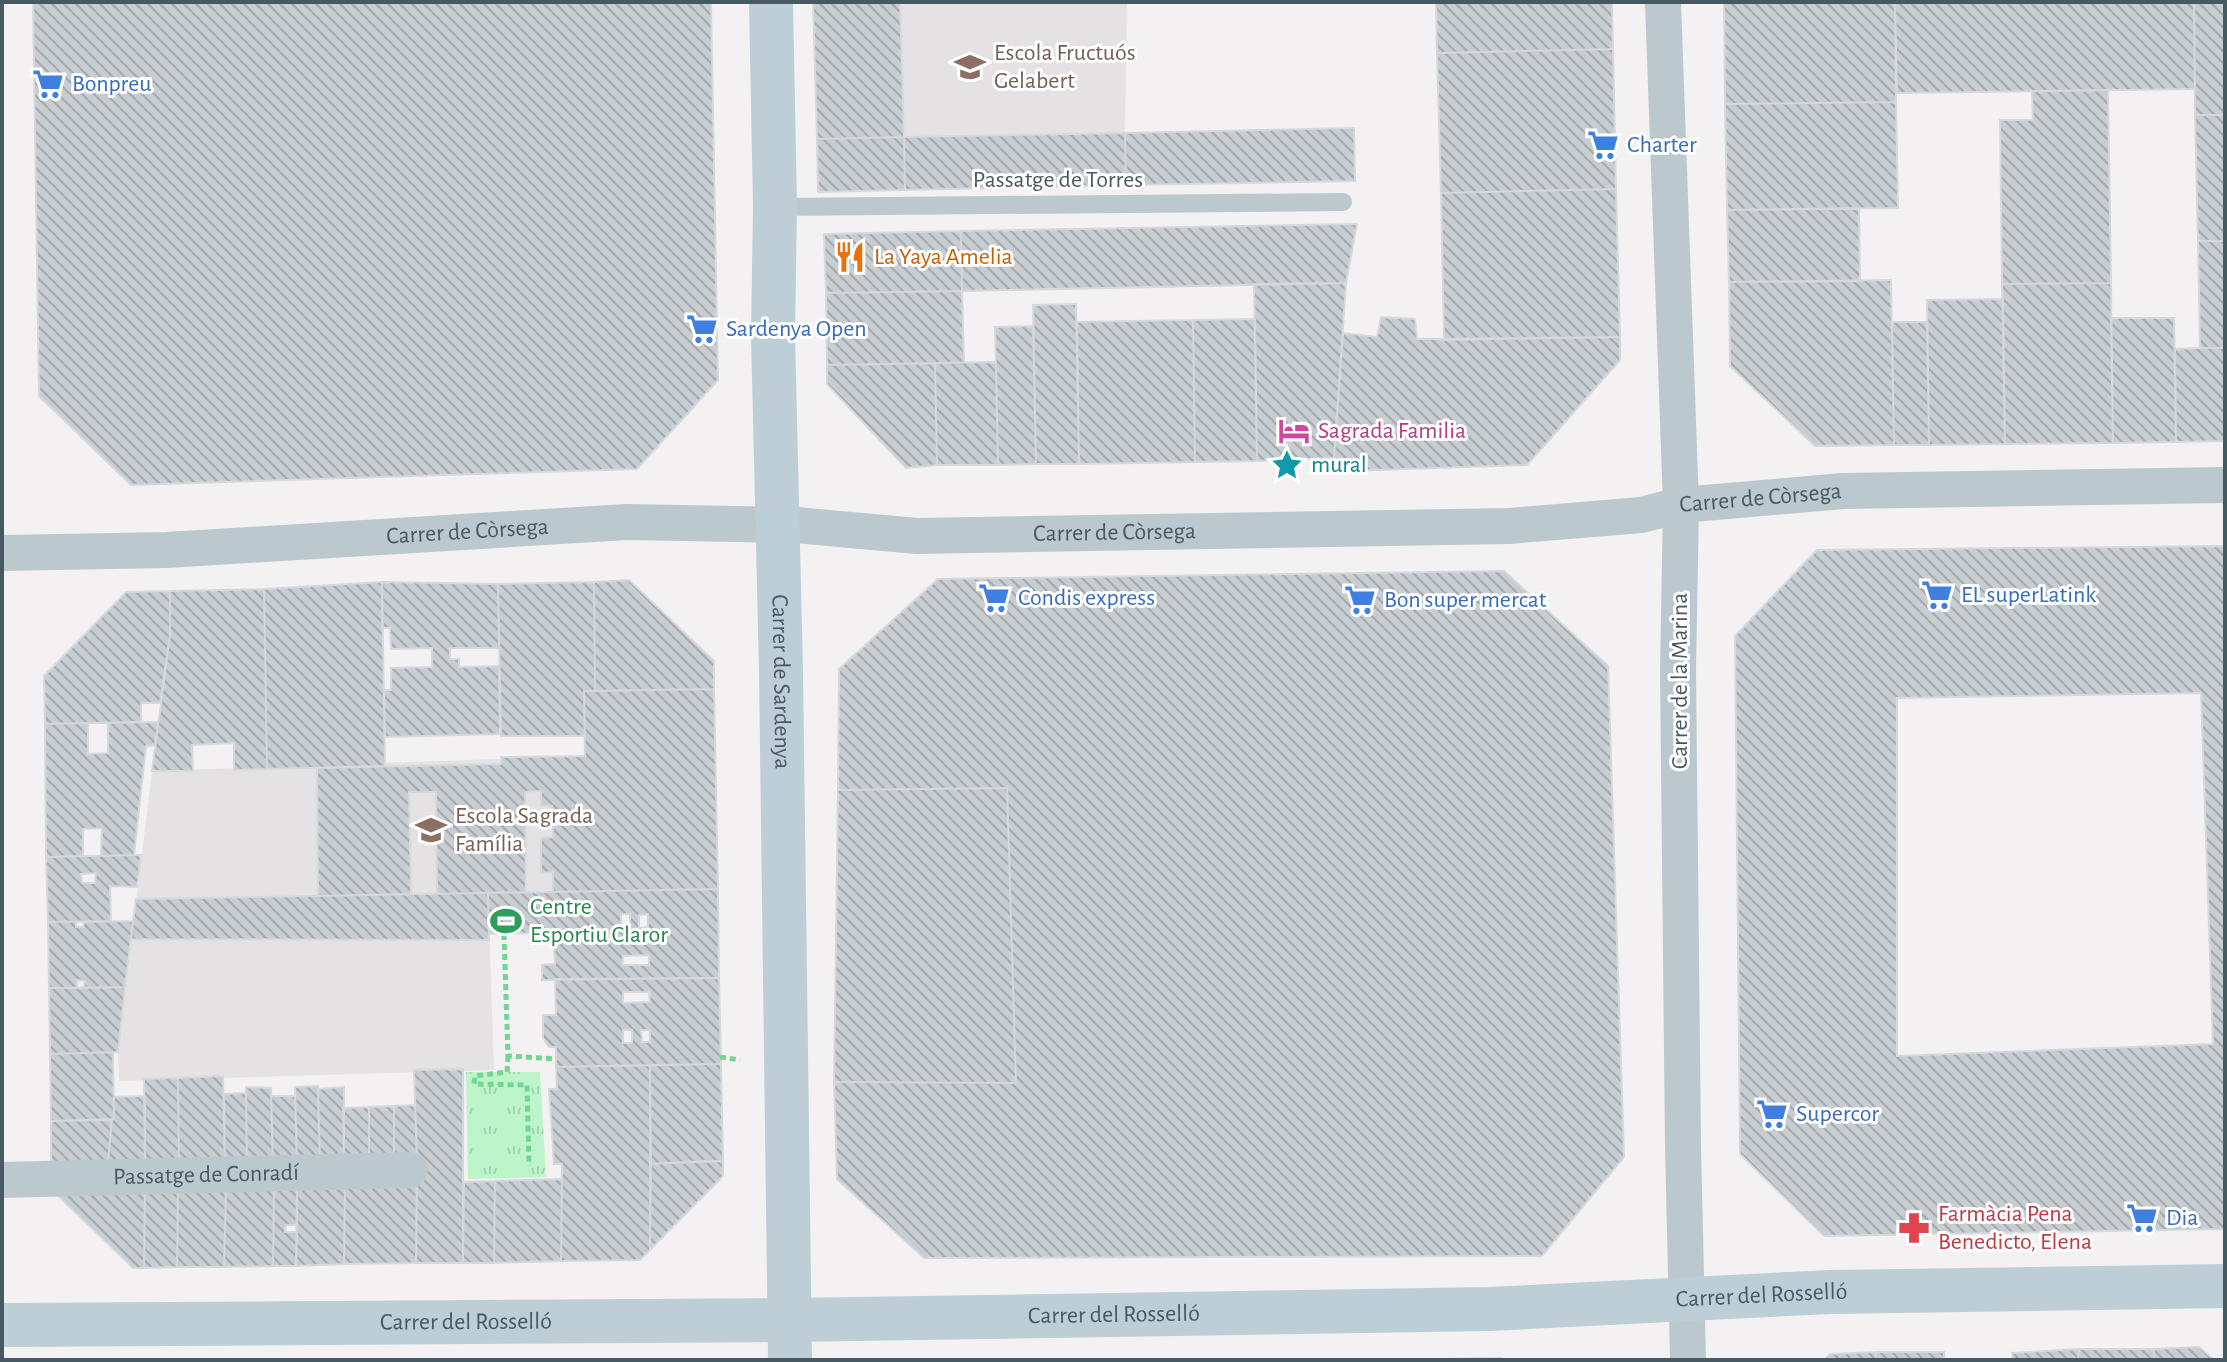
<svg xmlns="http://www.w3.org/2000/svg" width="2227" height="1362" font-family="'Alegreya Sans',sans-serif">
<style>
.education{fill:#e5e2e4}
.park{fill:url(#park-tufts)}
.building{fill:url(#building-back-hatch);stroke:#d5d9dd;stroke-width:2;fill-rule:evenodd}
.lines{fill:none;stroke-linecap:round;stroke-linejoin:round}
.path{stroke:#71d694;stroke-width:5;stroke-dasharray:6 4;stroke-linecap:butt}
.lane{stroke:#bbc9cf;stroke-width:18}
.street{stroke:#bbc9cf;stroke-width:36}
.secondary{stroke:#bdced7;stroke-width:44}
.labels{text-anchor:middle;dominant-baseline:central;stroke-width:6;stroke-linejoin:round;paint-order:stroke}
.education-label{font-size:24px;fill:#785e54;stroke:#fff;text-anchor:start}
.shop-label{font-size:24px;fill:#366cbe;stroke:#fff;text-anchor:start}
.street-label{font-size:24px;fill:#475961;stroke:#fff}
.food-label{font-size:24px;fill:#c56008;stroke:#fff;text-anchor:start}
.hotel-label{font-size:24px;fill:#b23c85;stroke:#fff;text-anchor:start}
.culture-label{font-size:24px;fill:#0d838f;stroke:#fff;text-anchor:start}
.leisure-label{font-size:24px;fill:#27864d;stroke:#fff;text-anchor:start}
.health-label{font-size:24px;fill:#be3a42;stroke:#fff;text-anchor:start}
</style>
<defs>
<pattern id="park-tufts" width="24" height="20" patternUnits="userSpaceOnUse" patternTransform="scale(2)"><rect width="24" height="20" fill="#bdf4c9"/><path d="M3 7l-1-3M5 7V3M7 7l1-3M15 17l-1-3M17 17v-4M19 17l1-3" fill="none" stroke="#a4d3af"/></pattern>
<pattern id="building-back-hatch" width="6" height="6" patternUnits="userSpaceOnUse" patternTransform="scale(2)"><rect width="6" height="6" fill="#c8cdd2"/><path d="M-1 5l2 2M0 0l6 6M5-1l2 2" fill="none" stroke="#a4a9ae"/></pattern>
</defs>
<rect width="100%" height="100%" fill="#f4f1f2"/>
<path class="education" d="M813,2H1127L1125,133L817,139Z
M714,689L718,889L488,893L494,1070L119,1081L118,1052L152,771L584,756V691Z"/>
<path class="park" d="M466,1072H540L546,1177L468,1179Z"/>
<path class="building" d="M33,2H711L718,380L637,469L131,485L39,396Z
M813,2H900L904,137L817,139Z
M1436,2H1612L1613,49L1437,53Z
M1724,2H1895L1896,102L1725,104Z
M1895,2H2194L2195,89L1897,93Z
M2194,2H2225V115H2195Z
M1613,49L1616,189L1441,193L1437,53Z
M2108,90L2111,283L2002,284L2000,120H2033L2032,91Z
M1896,102L1898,208L1727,210L1725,104Z
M2195,115H2225V241H2198Z
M1354,128L1355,181L1126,185L1125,133Z
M1125,133L1126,185L905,190L904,137Z
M904,137L905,190L818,192L817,139Z
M1616,189L1620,337L1444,340L1441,193Z
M1859,208L1860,281L1729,282L1727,210Z
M1357,224L1346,283L962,291L961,231Z
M961,231L962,291L826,293L824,234Z
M2198,241H2225V348H2200Z
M1891,280L1894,445L1815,446L1730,366L1729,282Z
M1346,283L1334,458L1257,461L1254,284Z
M2111,283L2113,443L2005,444L2002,284Z
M962,291L964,363L827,365L826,293Z
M2003,299L2005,444L1929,445L1927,300Z
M1076,304L1079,464H1036L1033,305Z
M1381,317L1415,319L1417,339L1620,337V360L1527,465L1348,471L1334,458L1343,333L1377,337Z
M2111,318H2174L2176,442L2113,443Z
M1255,319L1257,461L1195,462L1193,320Z
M1193,320L1195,462L1079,464L1077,322Z
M1892,322H1927L1929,445H1894Z
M1033,326L1036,464L998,465L995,327Z
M2200,348H2225V441L2176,442L2175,349Z
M996,362L998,465H937L935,363Z
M935,363L937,465L906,468L827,384V365Z
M2225,546V1229L1824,1236L1740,1154L1735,636L1817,550ZM2201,693L2213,1044L1897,1056V698Z
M1504,571L1608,666L1624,1157L1542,1256L924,1258L837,1179L834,1082L1016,1083L1007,788L838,790L839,669L938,579Z
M629,580L714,661V689L595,691L594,582Z
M382,582L498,584L499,648H450V659H459V667L499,666L500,734L385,737L384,690H391V668L432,667V648L391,649L390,628H382Z
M382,582L385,766L267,769L264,589Z
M594,582L595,691H584L585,736H501L498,584Z
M264,589L267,769L234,770V743L192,745L193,771H152L170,635V591Z
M170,591V635L160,703H141V722L45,724L44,676L126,592Z
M714,689L718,889L553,892V872L541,873V838L553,837L552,806H541V791L525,792L526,892L437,894L436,792H409L411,894L318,896L317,768L501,764V757L585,756L584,691Z
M158,722L155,745L146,746L134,855L101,856L102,828L83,829V856L46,857L45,724L88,723V754L108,753V723Z
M1007,788L1016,1083L834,1082L838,790Z
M134,855H141L137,887L110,886L111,921L48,922L46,857ZM96,873L95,883H82L81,874Z
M718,889L719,978L542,980V965L555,964L554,941L542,940L541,933L489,934L488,893ZM621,914H630V928H621ZM648,914V927L639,928V915ZM649,955V965H622L623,956Z
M488,893L489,940L131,939L136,899Z
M133,921L125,987L84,988L85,981L77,980V988H49L48,922H76V927H83L84,922Z
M702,978H719L721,1064L556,1067V1047H549L543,1038V1015H556L555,979ZM623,992H649L650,1002L623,1003ZM623,1030H632V1043H623ZM641,1030H650V1042H642Z
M125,987L118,1052L50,1054L49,988Z
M113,1052L114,1119L51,1121L50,1054Z
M721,1064L723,1161L651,1164L650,1065Z
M650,1065V1250L640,1260L561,1261L562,1167V1164H554L549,1089H557L556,1067Z
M463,1069V1263H416L417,1160L414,1070Z
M223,1076L225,1167L179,1168L178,1078Z
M178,1078L179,1168L145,1169L144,1079Z
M318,1086L320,1164H297L295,1087Z
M246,1087L271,1088L273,1165L247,1166Z
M344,1087V1162L320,1164L318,1089Z
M246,1093L247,1166L225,1167L224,1094Z
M145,1096V1169L107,1171L112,1120L114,1119V1097Z
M271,1096H295L297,1164L273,1165Z
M415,1105L417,1160L394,1161V1106Z
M394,1106V1161L369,1162V1107Z
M369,1107V1162H344L343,1108Z
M112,1120L107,1171L51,1172V1121Z
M705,1161H723V1176L650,1250L651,1164Z
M562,1179L561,1261L494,1263L495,1181Z
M145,1180L144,1268H133L51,1189Z
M495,1181L494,1263H463L464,1182Z
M417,1183L416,1263L344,1264L345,1186Z
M345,1186L344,1264L296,1266L297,1188Z
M297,1188V1225H286L285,1232H297L296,1266H273L274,1189Z
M274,1189L273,1266L224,1267L226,1190Z
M226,1190L224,1267H177L178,1192Z
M178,1192L177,1267L144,1268L145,1193Z
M2199,1347L2212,1358L2210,1360H2154V1349Z
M2079,1349L2078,1360H2013L2012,1353Z
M2079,1349H2154V1360H2078Z
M1876,1352V1360H1824L1830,1354Z
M1876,1352H1944V1360H1876Z
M1502,1358V1360H1442V1359Z"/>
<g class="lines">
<path class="path" d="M504,934L508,1056L556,1059
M508,1056L507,1072L475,1076L474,1084L527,1085L529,1166
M720,1057L740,1060"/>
<path class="lane" d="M775,207L1343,202"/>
<g class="street">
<path d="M1663,2L1681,505L1678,671L1683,1146L1688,1360"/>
<path id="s1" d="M2,553L167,550L627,522L796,525L917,536L1509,526L1641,515L1681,505L1843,491L2225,485"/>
<path id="s2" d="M2,1180L410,1170"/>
</g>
<g class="secondary">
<path id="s3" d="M771,2L775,207L773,335L781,671L790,1360"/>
<path id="s4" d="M2,1325L790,1320L1489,1309L1830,1292L2225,1286"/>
</g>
</g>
<defs>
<symbol id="school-bare" viewBox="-9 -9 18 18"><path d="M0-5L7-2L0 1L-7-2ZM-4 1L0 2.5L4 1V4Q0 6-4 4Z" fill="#8d6e63" stroke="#fff" stroke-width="2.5" paint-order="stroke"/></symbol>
<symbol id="supermarket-bare" viewBox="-9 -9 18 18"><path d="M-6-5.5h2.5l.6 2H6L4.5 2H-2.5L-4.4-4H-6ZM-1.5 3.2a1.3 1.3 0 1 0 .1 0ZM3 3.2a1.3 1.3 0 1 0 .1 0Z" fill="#3f7fe0" stroke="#fff" stroke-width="2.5" paint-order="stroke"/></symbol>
<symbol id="restaurant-bare" viewBox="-9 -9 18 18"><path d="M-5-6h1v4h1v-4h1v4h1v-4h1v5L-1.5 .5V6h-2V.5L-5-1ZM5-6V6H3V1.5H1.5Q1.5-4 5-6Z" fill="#e8710a" stroke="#fff" stroke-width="2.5" paint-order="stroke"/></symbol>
<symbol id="hotel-bare" viewBox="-9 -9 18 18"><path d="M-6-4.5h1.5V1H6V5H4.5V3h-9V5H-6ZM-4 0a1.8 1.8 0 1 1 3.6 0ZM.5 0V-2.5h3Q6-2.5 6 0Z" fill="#d1479c" stroke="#fff" stroke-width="2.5" paint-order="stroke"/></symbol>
<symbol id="sight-bare" viewBox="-9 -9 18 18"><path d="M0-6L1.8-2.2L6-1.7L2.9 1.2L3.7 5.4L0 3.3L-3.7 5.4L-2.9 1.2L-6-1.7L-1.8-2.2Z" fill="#0f9aa8" stroke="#fff" stroke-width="2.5" paint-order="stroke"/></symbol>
<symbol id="stadium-bare" viewBox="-9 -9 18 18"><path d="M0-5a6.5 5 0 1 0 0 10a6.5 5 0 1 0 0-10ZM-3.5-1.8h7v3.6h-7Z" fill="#2e9e5b" stroke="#fff" stroke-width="2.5" paint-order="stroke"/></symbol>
<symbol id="pharmacy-bare" viewBox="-9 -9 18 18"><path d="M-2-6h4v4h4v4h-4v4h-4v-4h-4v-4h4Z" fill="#e0444e" stroke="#fff" stroke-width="2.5" paint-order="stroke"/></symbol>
</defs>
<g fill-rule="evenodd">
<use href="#school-bare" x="948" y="45" width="44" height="44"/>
<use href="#supermarket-bare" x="26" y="62" width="44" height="44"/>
<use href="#supermarket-bare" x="1581" y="123" width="44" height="44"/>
<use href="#restaurant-bare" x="828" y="235" width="44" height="44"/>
<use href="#supermarket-bare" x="680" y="307" width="44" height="44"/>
<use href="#hotel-bare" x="1272" y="409" width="44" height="44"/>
<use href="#sight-bare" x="1265" y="443" width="44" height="44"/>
<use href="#supermarket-bare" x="1915" y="573" width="44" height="44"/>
<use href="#supermarket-bare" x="972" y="576" width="44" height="44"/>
<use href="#supermarket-bare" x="1338" y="578" width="44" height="44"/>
<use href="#school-bare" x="409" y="808" width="44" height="44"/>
<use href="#stadium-bare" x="484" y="899" width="44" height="44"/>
<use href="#supermarket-bare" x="1750" y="1092" width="44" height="44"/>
<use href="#supermarket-bare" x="2120" y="1196" width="44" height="44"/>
<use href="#pharmacy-bare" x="1892" y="1206" width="44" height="44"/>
</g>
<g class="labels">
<g class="education-label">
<text x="994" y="53">Escola Fructuós<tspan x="994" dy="28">Gelabert</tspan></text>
<text x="455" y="816">Escola Sagrada<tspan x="455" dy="28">Família</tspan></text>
</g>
<g class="shop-label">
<text x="72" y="84">Bonpreu</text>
<text x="1627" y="145">Charter</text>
<text x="726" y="329">Sardenya Open</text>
<text x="1961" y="595">EL superLatink</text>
<text x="1018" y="598">Condis express</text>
<text x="1384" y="600">Bon super mercat</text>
<text x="1796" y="1114">Supercor</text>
<text x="2166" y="1218">Dia</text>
</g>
<g class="street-label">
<text x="1058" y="180">Passatge de Torres</text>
<text stroke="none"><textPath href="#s1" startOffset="1762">Carrer de Còrsega</textPath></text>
<text stroke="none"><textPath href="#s1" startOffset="466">Carrer de Còrsega</textPath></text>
<text stroke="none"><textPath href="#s1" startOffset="1114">Carrer de Còrsega</textPath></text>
<text stroke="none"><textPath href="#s3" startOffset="680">Carrer de Sardenya</textPath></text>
<text transform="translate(1680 681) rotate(-90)">Carrer de la Marina</text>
<text stroke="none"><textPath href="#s2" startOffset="204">Passatge de Conradí</textPath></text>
<text stroke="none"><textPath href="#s4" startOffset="1760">Carrer del Rosselló</textPath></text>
<text stroke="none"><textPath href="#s4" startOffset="1112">Carrer del Rosselló</textPath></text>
<text stroke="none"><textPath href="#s4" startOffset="464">Carrer del Rosselló</textPath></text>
</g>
<g class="food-label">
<text x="874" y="257">La Yaya Amelia</text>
</g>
<g class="hotel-label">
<text x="1318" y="431">Sagrada Familia</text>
</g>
<g class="culture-label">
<text x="1311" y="465">mural</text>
</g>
<g class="leisure-label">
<text x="530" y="907">Centre<tspan x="530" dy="28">Esportiu Claror</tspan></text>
</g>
<g class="health-label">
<text x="1938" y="1214">Farmàcia Pena<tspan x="1938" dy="28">Benedicto, Elena</tspan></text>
</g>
</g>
<rect width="2227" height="1362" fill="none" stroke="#475961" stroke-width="8"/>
</svg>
